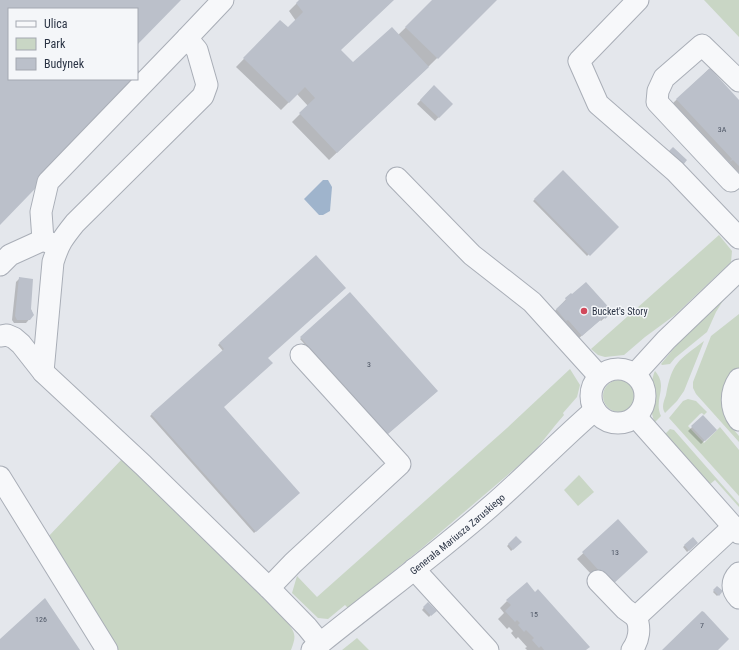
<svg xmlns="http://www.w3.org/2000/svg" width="739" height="650" font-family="'Roboto Condensed',sans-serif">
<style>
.green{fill:#c9d6c5}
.water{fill:#9fb4cc}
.shadow{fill:#0003}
.building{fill:#bbc0ca}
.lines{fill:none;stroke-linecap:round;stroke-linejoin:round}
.minor-casing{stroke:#a9aeb7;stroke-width:23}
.minor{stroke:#f7f8fa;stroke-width:21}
.poi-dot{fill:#d1495b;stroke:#f4f6f9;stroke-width:1.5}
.labels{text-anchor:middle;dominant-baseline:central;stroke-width:3;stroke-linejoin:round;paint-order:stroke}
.number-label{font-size:8px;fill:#4f5766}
.poi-label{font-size:10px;fill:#2b3445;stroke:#f4f6f9;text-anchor:start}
.street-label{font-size:10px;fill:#2b3445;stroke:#f4f6f9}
</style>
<rect width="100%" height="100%" fill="#e4e7ec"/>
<path class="green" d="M704,0H739V37Z
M719,235L732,251L731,262L675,315L645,337L624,355L605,357L598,355L591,349Z
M722,297L724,299L716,312L707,332L675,358L670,364L662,365L661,364L692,326Z
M739,314V368L726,380L724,403L729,424L739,436V442L696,394L693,388V382L711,336Z
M704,341L684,391L677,401L665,413C661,407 664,401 666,395C672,362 678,361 704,341Z
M570,369L580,385L577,397L563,413L564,415C552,428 543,442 531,455L422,548L348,608L345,605L328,619L318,618L292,593L297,576L317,597L507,428Z
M655,371C669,387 653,399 661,416L655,422C649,413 650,380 655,371Z
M603 396a16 16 0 1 1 32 0a16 16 0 1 1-32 0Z
M688,399L696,401L707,412L704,415L702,413L700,414L688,426L704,443L720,427L739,450V496L669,418L683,401Z
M670,429L674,430L739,504V507L715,480L709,485L665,434Z
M123,458L288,623C296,634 296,637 291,650H116L47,538Z
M579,475L594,492L578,506L564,490Z
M357,638L369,650H342Z"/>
<path class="water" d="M323,180H328L332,187L330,211L323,215H319L304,199Z"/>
<path class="shadow" d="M300,0H393L340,50L353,63L398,35L434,0H496L429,66L329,160L292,122L308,106L297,94L281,110L236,67L280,22L288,28L296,21L289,11Z
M709,69L739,101V173L673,103Z
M434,86L451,104L435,121L417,104Z
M563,172L617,227L587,256L533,201Z
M316,256L266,358L222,408L299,493L254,533L150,416L223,351L218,345L219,344Z
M20,278L33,315L26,323H14L12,320L16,282Z
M350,294L437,391L386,435L300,339Z
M571,294L611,312L601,321L600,320L578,339L553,313Z
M703,416L716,430L701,444L688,431Z
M618,521L606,590L577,559Z
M516,537L521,542L511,551L507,546Z
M693,538L697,543L687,552L683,547Z
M717,587L722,591L717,596L713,592Z
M507,601L585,650H527L525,648L527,647L518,637L516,639L511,633L513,631L509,627L507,629L498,619L504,613L500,608Z
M428,603L435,610L429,617L422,610Z"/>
<path class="building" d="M0,0H181L137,45V9H9V79H137V69L144,76L0,225Z
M299,0H394L341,50L353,62L392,27L429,67L337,153L299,113L315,98L305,87L289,103L243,58L280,20L288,27L303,12L296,3Z
M432,0H497L438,59L405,27Z
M710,68L739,100V166L733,160L729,162L732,159L676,99Z
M434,85L453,104L439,118L420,100Z
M673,147L687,160L683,165L669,151Z
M563,170L619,227L590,256L534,199Z
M316,255L346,288L268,358L273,363L224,407L300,493L256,532L151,414L224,349L219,343Z
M19,277L33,279L31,309L34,315L30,320H17L15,316Z
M586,282L613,312L605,319L604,317L582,336L568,320L566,321L556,309L566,300L565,298L571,293L572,294Z
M350,292L438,391L388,434L300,337Z
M703,415L717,430L705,441L691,426Z
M618,519L648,552L612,585L582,552Z
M516,536L522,542L513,550L508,544Z
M693,537L698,543L689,551L684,545Z
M527,582L535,592L538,589L590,647L586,650H544L541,646L539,648L532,640L534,638L526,630L524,632L518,625L520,623L517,620L515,622L505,611L511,605L506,600Z
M717,586L723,591L719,596L713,590Z
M45,598L80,650H0V639Z
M428,602L437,611L431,616L423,607Z
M702,611L704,612L729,639L718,650H662Z"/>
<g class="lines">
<defs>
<g id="minor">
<path d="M638,0L579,61L598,104L675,171L739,238"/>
<path d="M397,178L472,255L532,302L599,376"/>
<path d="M731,181L657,102L658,91L664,78L702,45L739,81"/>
<path d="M58,246L43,240L41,212L48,182L187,38"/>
<path d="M0,265L10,255L43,240"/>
<path d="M0,336L7,335L14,338L21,344L43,372L143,465L269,588L307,627L320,643"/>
<circle cx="618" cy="396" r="27"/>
<path d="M43,372L53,262C59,243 63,238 75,223L203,96L207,85L197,50L187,38L223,0"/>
<path d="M635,374L666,340L739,270"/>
<path d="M739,379C730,392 730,408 739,420"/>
<path d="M636,417L739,533"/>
<path d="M0,477L107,650"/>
<path d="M414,569L488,650"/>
<path d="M739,573C731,581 731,590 739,598"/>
<path d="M598,581L625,609L636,617L733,527"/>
<path d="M269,588L293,563L400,464L301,355"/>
<path id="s1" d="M312,650C371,602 433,557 490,507C526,476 559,441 595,410"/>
<path d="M632,650C639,640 641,628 636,617"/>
</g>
</defs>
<use href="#minor" class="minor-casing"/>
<use href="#minor" class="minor"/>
</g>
<circle class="poi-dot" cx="584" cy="311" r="4"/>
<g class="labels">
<g class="number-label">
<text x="722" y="129">3A</text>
<text x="369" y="364">3</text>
<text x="615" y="552">13</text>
<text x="534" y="614">15</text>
<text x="41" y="619">126</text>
<text x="702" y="625">7</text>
</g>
<g class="poi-label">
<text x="592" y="311">Bucket's Story</text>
</g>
<g class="street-label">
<text stroke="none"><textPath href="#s1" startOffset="186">Generała Mariusza Zaruskiego</textPath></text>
</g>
</g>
<rect x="8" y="8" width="130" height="72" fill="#f4f6f9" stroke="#a4a8b1"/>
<rect x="16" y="21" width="20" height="6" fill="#f7f8fa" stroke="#a4a8b1"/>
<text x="44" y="28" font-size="12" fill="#2b3445">Ulica</text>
<rect x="16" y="38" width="20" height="12" fill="#c9d6c5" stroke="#a4a8b1"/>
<text x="44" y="48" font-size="12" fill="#2b3445">Park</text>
<rect x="16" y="58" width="20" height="12" fill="#bbc0ca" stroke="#a4a8b1"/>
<text x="44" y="68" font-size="12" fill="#2b3445">Budynek</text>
</svg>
